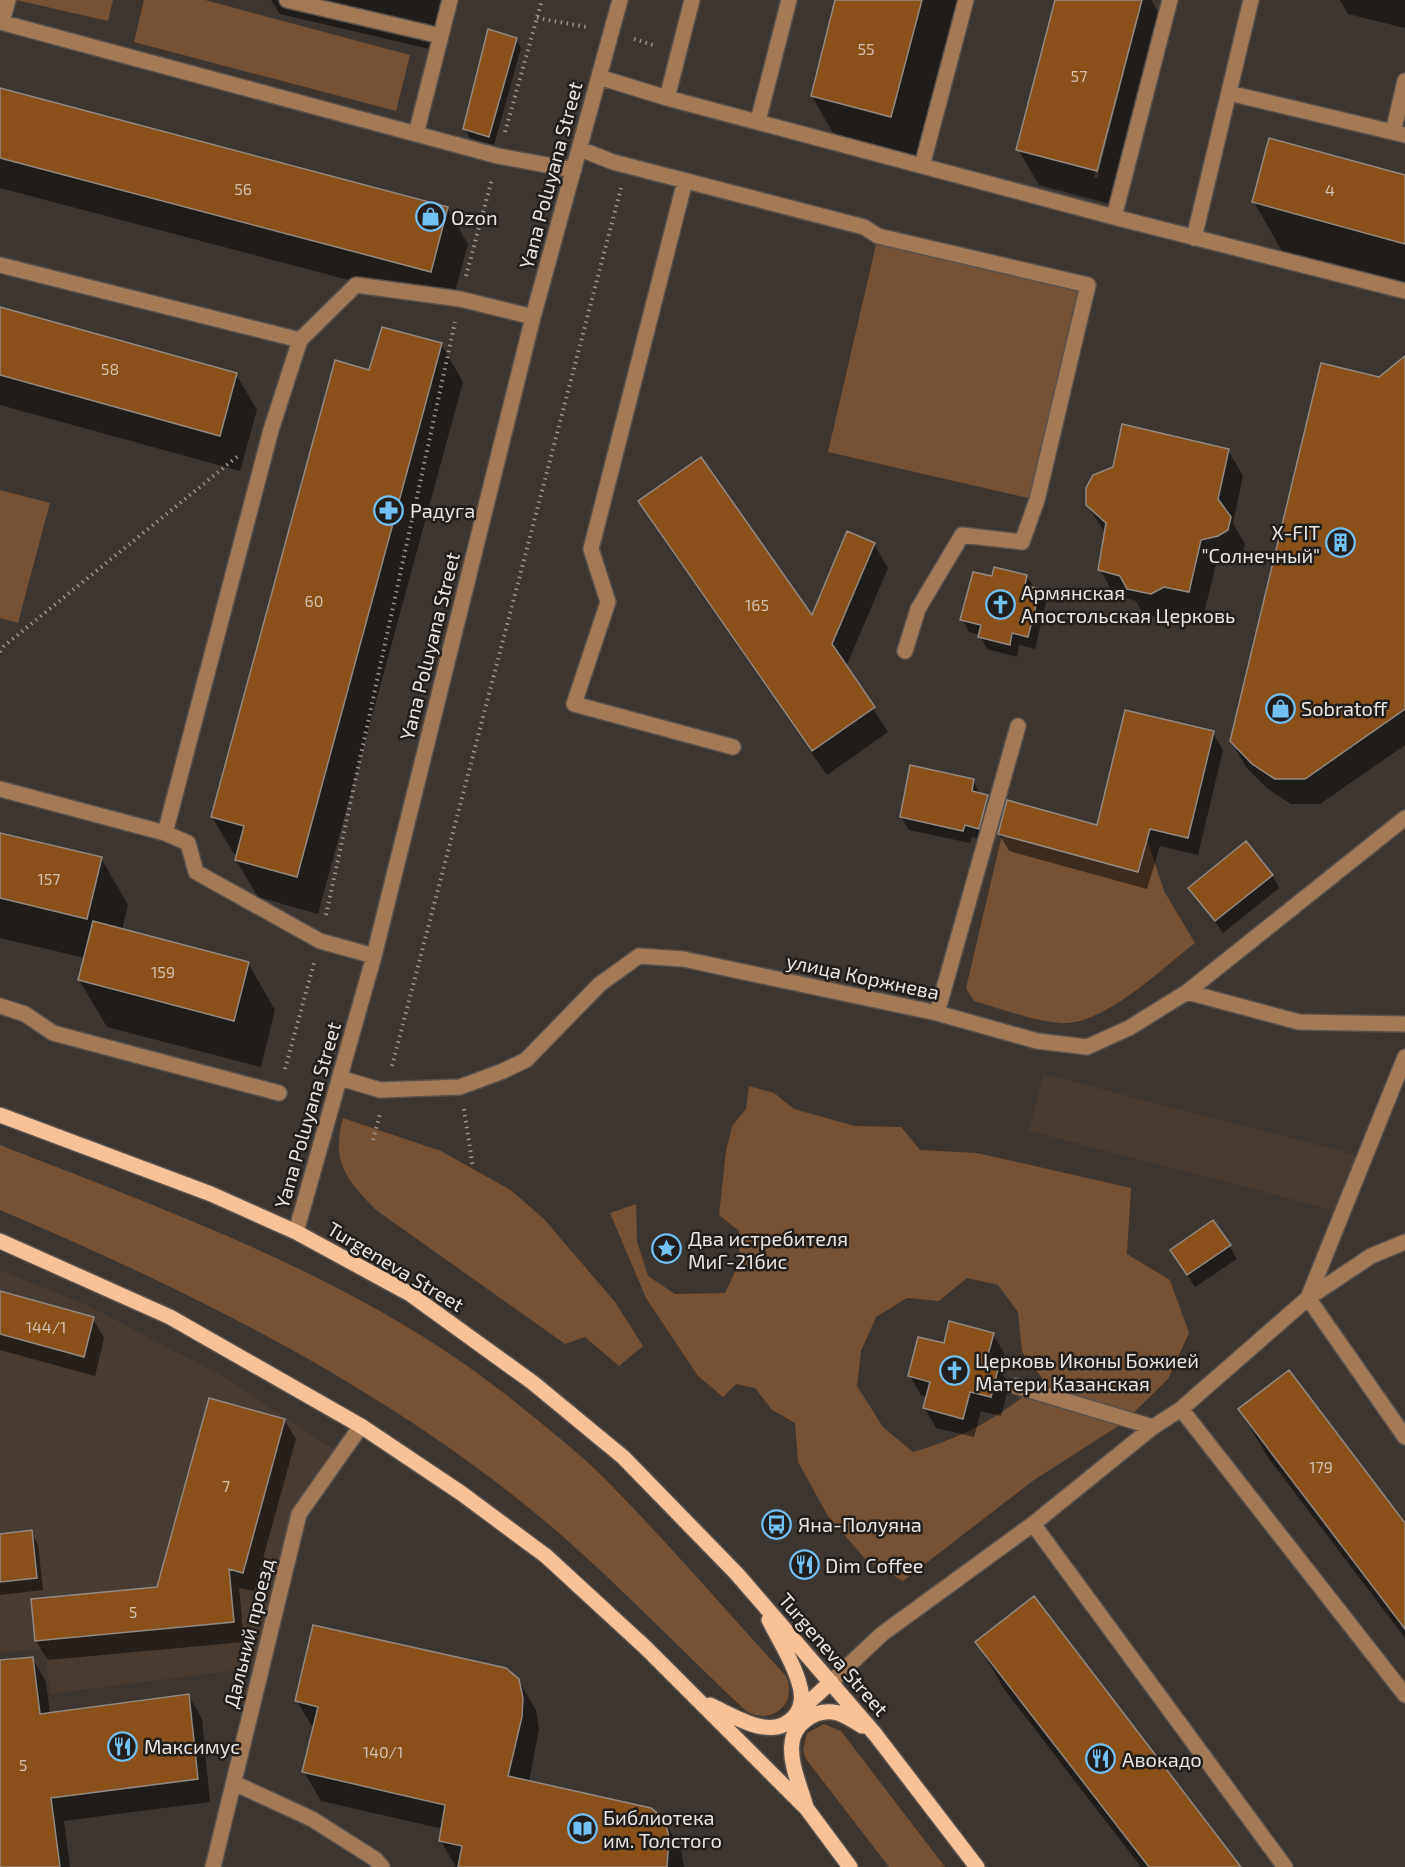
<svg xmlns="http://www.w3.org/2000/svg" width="1405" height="1867" font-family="'Exo 2',sans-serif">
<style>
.built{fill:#483b31}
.green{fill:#765133;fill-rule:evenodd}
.shadow{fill:#0007;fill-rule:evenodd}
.building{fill:#8a501a;stroke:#918882;stroke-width:1.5}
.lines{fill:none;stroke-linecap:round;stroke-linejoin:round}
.minor-casing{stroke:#59514c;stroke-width:18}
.major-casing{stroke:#59514c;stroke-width:18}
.path{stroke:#99928e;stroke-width:4;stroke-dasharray:1.5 4.5;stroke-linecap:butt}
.minor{stroke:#a47956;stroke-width:15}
.major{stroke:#f8c299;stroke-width:15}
.labels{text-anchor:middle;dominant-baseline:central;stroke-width:5;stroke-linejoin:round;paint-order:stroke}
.number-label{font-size:16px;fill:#d1bfaf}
.street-label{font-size:20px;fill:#e9e4e1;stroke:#211e1b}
.poi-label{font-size:20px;fill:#e9e4e1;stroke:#211e1b;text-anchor:start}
</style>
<rect width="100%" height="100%" fill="#3d3530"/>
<path class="built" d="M1043,1074L1360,1156L1345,1213L1029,1131Z
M0,1270L91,1307L230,1380L342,1455L299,1514L261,1667L50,1694L45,1648L0,1653Z"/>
<path class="green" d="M16,0H113L108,21Z
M144,0H205L410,55L396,111L134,42Z
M878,236L1088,285L1037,500L828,452Z
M0,490L50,503L18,623L0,618Z
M1002,835L1138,872L1147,839L1164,891L1195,943C1161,969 1103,1027 1059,1023C1030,1020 1002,1009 974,1001L966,988Z
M749,1086L774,1093L794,1109L855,1126L901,1127L920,1150L977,1153L1131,1188L1127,1254L1170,1280L1189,1333L1168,1379L1123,1423L1034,1480L903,1581L866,1560L828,1516L798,1462L795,1423L772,1410L755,1388L736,1384L723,1397L698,1376L646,1298L610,1213L636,1204L637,1241L648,1276L675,1294L725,1293L739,1263V1231L719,1215L726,1151L732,1126L746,1109ZM967,1278L998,1285L1018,1312L1022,1352L1043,1379C1008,1414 960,1439 913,1452L883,1427L857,1386L861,1351L876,1317L907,1298L939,1301Z
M343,1118L441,1151L512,1191L544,1219L615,1302L643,1346L619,1366L585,1337L565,1344L376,1210C346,1179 331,1163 343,1118Z
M0,1145C176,1214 365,1281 514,1401C543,1425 575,1449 602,1476C666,1540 725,1610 786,1676C798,1704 772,1726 746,1711C683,1652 623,1589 558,1532C393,1391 198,1294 0,1210Z
M824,1724L841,1731L945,1867H889L806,1759L803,1750L807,1733Z"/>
<path class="shadow" d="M271,0H446L434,50L280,14Z
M837,0H958L916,160L837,140L812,96Z
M1057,0H1151L1165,24L1118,206L1039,185L1018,149ZM1136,14H1139L1097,178H1094Z
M1340,0H1405V28L1348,14Z
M516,39L521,48L494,145L470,138L465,129Z
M0,90L447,208L468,244L451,307L0,188Z
M1405,176V285L1283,253L1254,202Z
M0,309L236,374L257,410L240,471L0,405Z
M441,344L463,382L318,914L258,897L236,860L238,855L234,854L212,817L370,372Z
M1405,358V745L1320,804H1291L1268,789L1246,767L1231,741L1379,378Z
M1228,450L1243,476L1233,523L1245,544L1242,555L1233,561L1216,565L1203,617L1179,612L1167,619L1143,614L1136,601L1114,595L1100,569L1106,534L1087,505Z
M640,502L812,618L874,544L888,568L846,667L888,732L827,775L654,526Z
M1026,576L1046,603L1035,649L1019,645L1017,657L987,649L980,635L969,632L962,619L993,578Z
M1213,733L1223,750L1198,855L1160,846L1147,889L1009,851L999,834L1098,827Z
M973,780L980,795L987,796L995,809L986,841L972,837L970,843L909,830L901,817Z
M0,834L101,858L128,905L122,930L248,963L275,1010L261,1067L107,1027L79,980L85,958L0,938Z
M1272,875L1279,888L1223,933L1190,888Z
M1229,1246L1237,1259L1195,1287L1172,1251Z
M0,1293L93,1319L104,1338L95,1376L0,1350Z
M993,1334L1004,1353L1000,1369L1009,1386L1001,1416L981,1411L974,1437L936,1428L925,1408L927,1397L921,1395L910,1376L945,1345Z
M1240,1410L1405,1525V1638L1267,1456Z
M284,1420L296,1439L254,1591L239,1588L244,1642L48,1660L36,1641L158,1589Z
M31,1532L38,1545L43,1590L0,1595V1535Z
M977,1642L1239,1867H1141L1004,1689Z
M32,1658L46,1682L50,1714L189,1696L202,1719L210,1802L64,1821L70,1867H0V1662Z
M518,1680L536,1710L539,1729L529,1782L664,1820L681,1850L684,1867H456L441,1841L443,1829L321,1801L304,1772L314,1730L297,1701Z"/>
<path class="building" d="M835,0H922L891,117L811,96Z
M1055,0H1142L1097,171L1016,150Z
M488,29L517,38L489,137L463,129Z
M0,88L448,207L431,272L0,158Z
M1269,138L1405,175V244L1252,202Z
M0,307L237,373L220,436L0,375Z
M382,327L442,343L297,877L235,860L244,826L211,817L335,360L369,370Z
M1405,356V709L1305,779H1275L1252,764L1230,741L1321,363L1379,377Z
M1122,424L1229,449L1218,499L1231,517L1228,530L1218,536L1201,540L1189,592L1164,587L1151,594L1127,589L1120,576L1098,570L1106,523L1086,505V488L1093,475L1113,467Z
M701,457L812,615L847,531L875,543L832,644L875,707L812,751L638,501Z
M994,567L1027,575L1025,585L1040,589L1028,637L1012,633L1010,645L978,637L981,625L960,620L973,572L992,576Z
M1125,710L1214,731L1188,838L1150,829L1138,872L998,834L1007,800L1097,825Z
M910,765L974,779L972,791L988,795L979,829L965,825L963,831L900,817Z
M0,833L102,857L87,919L0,898Z
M1246,841L1273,875L1215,921L1188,888Z
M93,921L249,962L234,1021L78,980Z
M1213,1220L1231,1245L1187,1275L1170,1250Z
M0,1291L94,1317L84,1357L0,1334Z
M949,1321L994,1333L986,1362L999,1365L991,1397L970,1392L963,1419L923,1408L930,1382L908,1376L918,1337L944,1343Z
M1289,1370L1405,1523V1629L1238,1409Z
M209,1398L285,1419L243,1573L229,1569L234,1622L35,1641L31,1599L157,1587Z
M32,1530L37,1578L0,1582V1534Z
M1034,1596L1241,1867H1149L975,1642Z
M313,1625L506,1668L519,1679L523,1698L522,1717L508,1776L651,1808L665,1819L669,1838L667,1867H458L462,1846L439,1841L445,1805L302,1772L318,1707L295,1701Z
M33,1657L40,1714L189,1694L198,1779L51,1798L60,1867H0V1660Z"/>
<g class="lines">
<defs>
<path id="minor" d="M287,0L441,36
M0,22L498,156L574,170
M2,22L8,0
M599,77L667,98L1114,217L1405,291
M1229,93L1405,135
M667,98L692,0
M758,121L789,0
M1393,132L1405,81
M416,134L450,0
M580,149L613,162L864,227L878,236L1088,285L1037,500L1022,542L962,535L918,609L905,651
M922,166L966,0
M685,181L591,549L608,602L574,704L733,747
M1114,217L1170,0
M1194,238L1251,0
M0,265L300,340L356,285L460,299L533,317
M0,789L165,833L188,843L196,872L320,941L374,956
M165,833L271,430L300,340
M1187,992L1405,818
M0,1006L25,1014L53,1033L279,1093
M937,1013L1018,726
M340,1078L380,1090L460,1087L503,1071L526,1060L600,984L639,956L683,959L937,1013L1037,1041L1087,1047L1129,1028L1187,992L1299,1022L1405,1024
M296,1232L374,956L533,317L620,0
M1405,1242L1371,1256L1308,1298L1405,1437
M1016,1386L1153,1427
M1181,1409L1405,1695
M1033,1524L1285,1867
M831,1682L882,1634L1033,1524L1153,1427L1181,1409L1308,1298L1405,1057
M234,1783L312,1819L375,1859L382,1867
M213,1867L299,1514L361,1426"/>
<path id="major" d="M0,1115L211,1194L296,1232L410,1294L532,1382L623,1457L737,1574L875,1734L977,1867
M0,1241L170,1317L361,1426L461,1493L546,1556L646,1648L807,1809L850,1867
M710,1705C734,1716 772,1742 794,1717C803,1707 803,1695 799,1683C793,1661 779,1640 769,1620
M798,1712L831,1682
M806,1807C801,1788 789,1763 792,1743C794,1724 814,1710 833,1712C844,1713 853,1721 862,1726"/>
</defs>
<use href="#minor" class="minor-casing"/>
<use href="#major" class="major-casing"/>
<path class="path" d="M537,18L587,27
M634,39L656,46
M505,132L542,0
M466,276L492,179
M0,652L4,646L238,456
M326,915L455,322
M392,1066L621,188
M285,1069L314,963
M464,1109L473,1168
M373,1140L380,1114"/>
<use href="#minor" class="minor"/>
<use href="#major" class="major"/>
</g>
<defs>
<symbol id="shop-ring" viewBox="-11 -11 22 22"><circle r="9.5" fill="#211e1b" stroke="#72c1f5" stroke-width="1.5"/><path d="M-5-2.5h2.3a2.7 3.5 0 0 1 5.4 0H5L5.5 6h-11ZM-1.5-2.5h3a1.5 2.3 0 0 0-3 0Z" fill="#72c1f5"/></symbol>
<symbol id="pharmacy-ring" viewBox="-11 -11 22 22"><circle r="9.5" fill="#211e1b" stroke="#72c1f5" stroke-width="1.5"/><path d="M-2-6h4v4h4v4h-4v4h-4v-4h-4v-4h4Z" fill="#72c1f5"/></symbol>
<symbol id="building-ring" viewBox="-11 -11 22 22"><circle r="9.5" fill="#211e1b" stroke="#72c1f5" stroke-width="1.5"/><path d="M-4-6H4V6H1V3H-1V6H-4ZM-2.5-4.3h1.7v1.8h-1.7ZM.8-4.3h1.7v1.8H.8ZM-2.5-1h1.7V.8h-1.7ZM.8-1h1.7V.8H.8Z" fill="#72c1f5"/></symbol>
<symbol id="church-ring" viewBox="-11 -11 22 22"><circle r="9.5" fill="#211e1b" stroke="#72c1f5" stroke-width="1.5"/><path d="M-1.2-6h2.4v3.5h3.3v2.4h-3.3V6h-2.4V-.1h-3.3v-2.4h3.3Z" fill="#72c1f5"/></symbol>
<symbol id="sight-ring" viewBox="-11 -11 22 22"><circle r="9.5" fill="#211e1b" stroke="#72c1f5" stroke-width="1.5"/><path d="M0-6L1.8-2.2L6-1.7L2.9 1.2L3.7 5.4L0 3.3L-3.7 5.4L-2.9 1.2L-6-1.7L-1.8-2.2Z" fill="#72c1f5"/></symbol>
<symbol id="bus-ring" viewBox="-11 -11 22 22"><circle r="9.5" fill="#211e1b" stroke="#72c1f5" stroke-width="1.5"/><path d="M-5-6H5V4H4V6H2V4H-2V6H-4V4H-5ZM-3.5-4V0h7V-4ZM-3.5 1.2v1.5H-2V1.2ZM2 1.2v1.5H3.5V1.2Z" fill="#72c1f5"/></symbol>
<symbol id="restaurant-ring" viewBox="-11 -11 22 22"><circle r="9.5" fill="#211e1b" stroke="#72c1f5" stroke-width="1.5"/><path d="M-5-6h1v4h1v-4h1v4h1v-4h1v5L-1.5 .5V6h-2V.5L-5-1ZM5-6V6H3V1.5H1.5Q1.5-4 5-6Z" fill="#72c1f5"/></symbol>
<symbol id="library-ring" viewBox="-11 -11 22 22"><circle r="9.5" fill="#211e1b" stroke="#72c1f5" stroke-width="1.5"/><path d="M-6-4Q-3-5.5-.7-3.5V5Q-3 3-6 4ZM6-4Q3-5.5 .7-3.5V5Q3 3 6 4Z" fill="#72c1f5"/></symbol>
</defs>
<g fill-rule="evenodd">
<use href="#shop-ring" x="414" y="200" width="33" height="33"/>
<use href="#pharmacy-ring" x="372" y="494" width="33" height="33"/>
<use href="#building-ring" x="1324" y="526" width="33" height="33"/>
<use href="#church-ring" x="984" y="588" width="33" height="33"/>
<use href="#shop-ring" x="1264" y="692" width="33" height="33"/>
<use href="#sight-ring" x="650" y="1232" width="33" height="33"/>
<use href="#church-ring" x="938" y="1354" width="33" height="33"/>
<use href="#bus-ring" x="760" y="1508" width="33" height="33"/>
<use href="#restaurant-ring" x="788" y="1548" width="33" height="33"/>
<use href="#restaurant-ring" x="106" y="1730" width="33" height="33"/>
<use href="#restaurant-ring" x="1084" y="1742" width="33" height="33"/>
<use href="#library-ring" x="566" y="1812" width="33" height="33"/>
</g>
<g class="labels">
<g class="number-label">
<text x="866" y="48">55</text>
<text x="1079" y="75">57</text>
<text x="243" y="188">56</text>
<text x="1330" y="189">4</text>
<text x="110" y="368">58</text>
<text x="314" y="600">60</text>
<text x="757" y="604">165</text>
<text x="49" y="878">157</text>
<text x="163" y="971">159</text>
<text x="46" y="1326">144/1</text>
<text x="1321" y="1466">179</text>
<text x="226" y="1485">7</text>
<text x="133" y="1611">5</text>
<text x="383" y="1751">140/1</text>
<text x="23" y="1764">5</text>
</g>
<g class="street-label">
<text transform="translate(550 175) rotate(-75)">Yana Poluyana Street</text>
<text transform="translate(429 646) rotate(-76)">Yana Poluyana Street</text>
<text transform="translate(863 976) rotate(12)">улица Коржнева</text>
<text transform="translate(307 1115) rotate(-74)">Yana Poluyana Street</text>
<text transform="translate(396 1266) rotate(31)">Turgeneva Street</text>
<text transform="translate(248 1633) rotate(-76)">Дальний проезд</text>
<text transform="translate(834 1654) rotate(49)">Turgeneva Street</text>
</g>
<g class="poi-label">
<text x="451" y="217">Ozon</text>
<text x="410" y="510">Радуга</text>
<text x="1320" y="532" text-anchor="end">X-FIT<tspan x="1320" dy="23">"Солнечный"</tspan></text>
<text x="1021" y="592">Армянская<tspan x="1021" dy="23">Апостольская Церковь</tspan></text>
<text x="1301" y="708">Sobratoff</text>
<text x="688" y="1238">Два истребителя<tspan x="688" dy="23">МиГ-21бис</tspan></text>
<text x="975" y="1360">Церковь Иконы Божией<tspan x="975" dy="23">Матери Казанская</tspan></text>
<text x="798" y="1524">Яна-Полуяна</text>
<text x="825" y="1565">Dim Coffee</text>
<text x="144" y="1746">Максимус</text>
<text x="1122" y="1759">Авокадо</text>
<text x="603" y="1817">Библиотека<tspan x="603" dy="23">им. Толстого</tspan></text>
</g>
</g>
</svg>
